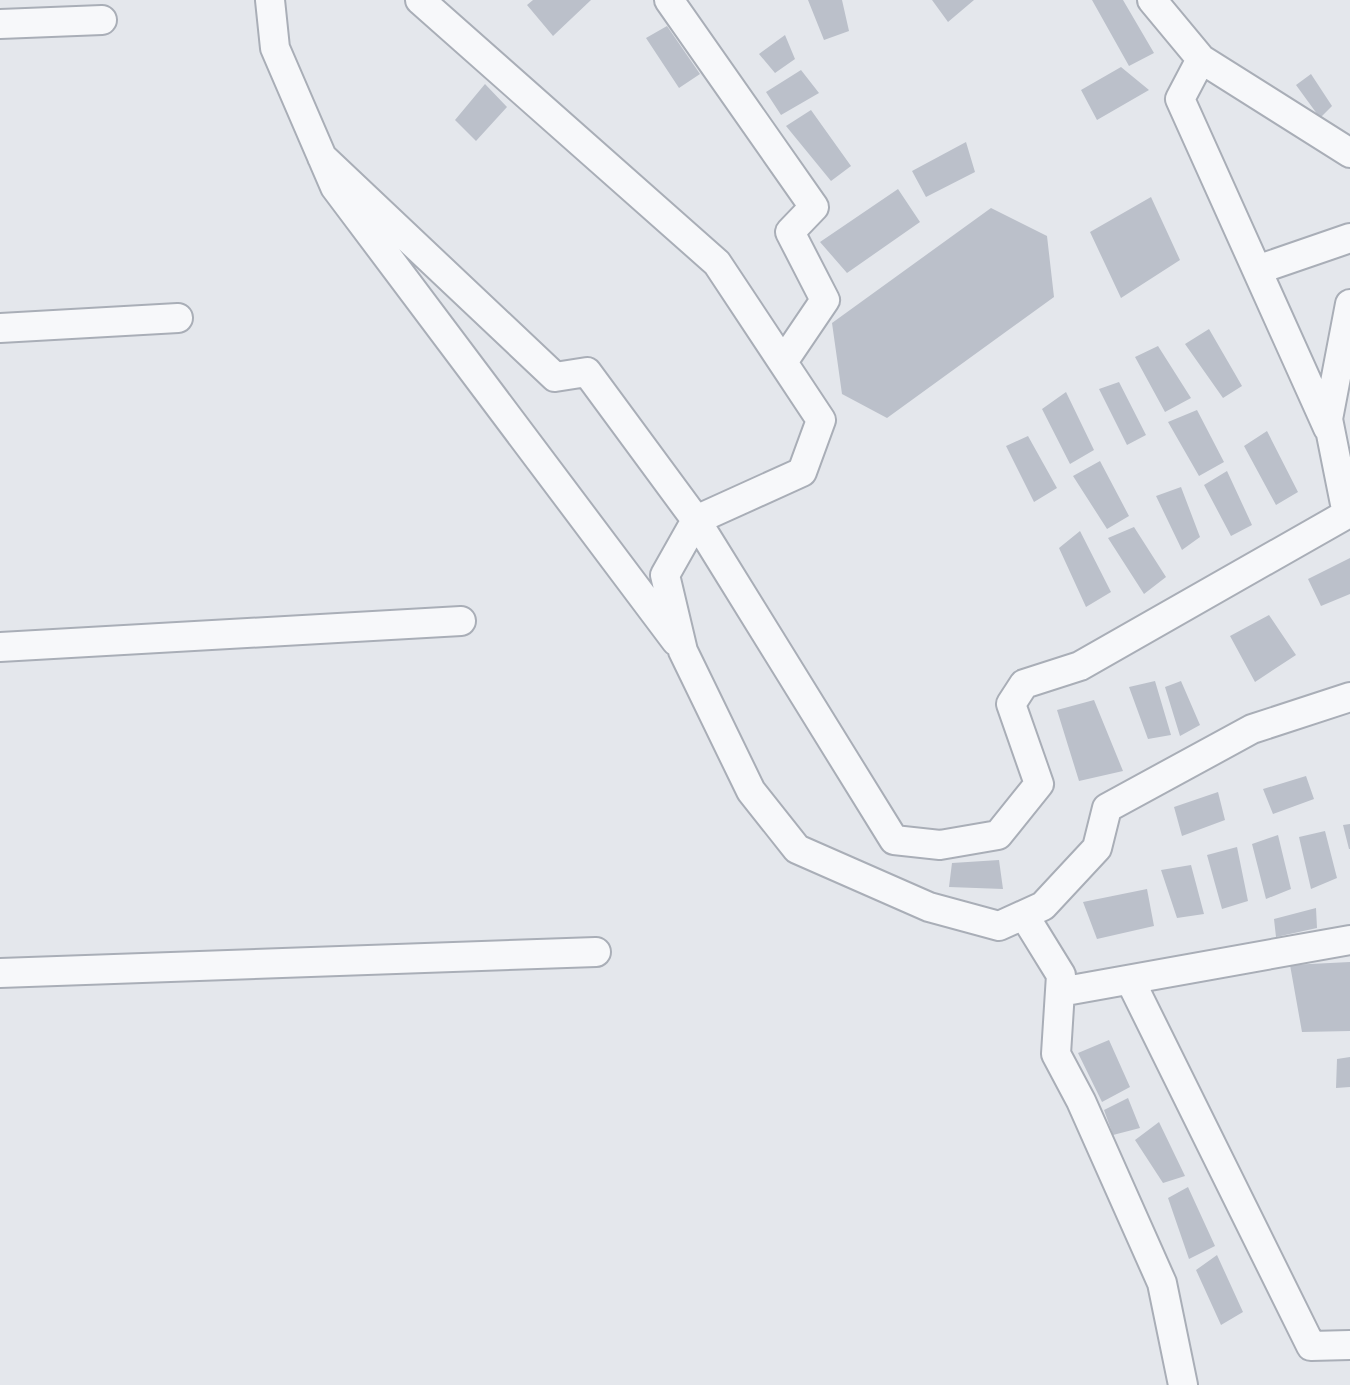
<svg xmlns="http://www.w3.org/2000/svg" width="1350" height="1385" font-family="'Exo 2',sans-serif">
	<rect width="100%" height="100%" fill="#e4e7ec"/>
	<path fill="#bbc0ca" d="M533,0H591L553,36L527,5Z
		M808,0H842L849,31L824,40Z
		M932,0H974L948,22Z
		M1092,0H1123L1154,53L1129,66Z
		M667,26L700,74L679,88L646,38Z
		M785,35L795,59L775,73L759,54Z
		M1121,67L1149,90L1097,120L1081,90Z
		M801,70L819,93L781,115L766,92Z
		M1311,74L1332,106L1320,118L1296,85Z
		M485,84L507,107L476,141L455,120Z
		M811,110L851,166L831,181L786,126Z
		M966,142L975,172L926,197L912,171Z
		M898,189L920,222L847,273L820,242Z
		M1151,197L1180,260L1121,298L1090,232Z
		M991,208L1047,236L1054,297L887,418L842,394L832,323Z
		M1209,329L1242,386L1223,398L1185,344Z
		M1158,346L1191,398L1165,412L1135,357Z
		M1119,382L1146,435L1127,445L1099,389Z
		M1066,392L1094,450L1070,464L1042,409Z
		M1197,410L1224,462L1199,476L1168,422Z
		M1267,431L1298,492L1276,505L1244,446Z
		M1028,436L1057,488L1034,502L1006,446Z
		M1100,461L1129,516L1107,529L1073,476Z
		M1227,471L1252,525L1231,536L1204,485Z
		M1181,487L1200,537L1182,550L1156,496Z
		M1134,527L1166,577L1144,594L1108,538Z
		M1080,531L1111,592L1086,607L1059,548Z
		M1350,558V594L1321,606L1308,579Z
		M1269,615L1296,655L1255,682L1230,636Z
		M1155,681L1171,735L1148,739L1129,687Z
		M1181,681L1200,725L1180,736L1165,687Z
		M1094,700L1123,771L1079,781L1057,710Z
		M1306,776L1314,799L1273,814L1263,789Z
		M1218,792L1225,820L1182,836L1174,807Z
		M1350,824V849H1349L1343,825Z
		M1325,831L1337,878L1311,889L1299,837Z
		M1278,835L1291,889L1266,899L1252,844Z
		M1237,847L1248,901L1222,909L1207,855Z
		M999,860L1003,889L949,887L952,863Z
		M1191,865L1204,914L1177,918L1161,870Z
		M1147,889L1154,926L1097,939L1083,902Z
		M1316,908L1317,928L1276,937L1274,919Z
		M1350,962V1031L1302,1032L1290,965Z
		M1109,1040L1130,1087L1102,1102L1078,1053Z
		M1350,1057V1087L1336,1088L1337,1059Z
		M1128,1098L1140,1128L1113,1135L1104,1110Z
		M1159,1122L1185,1176L1163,1183L1135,1140Z
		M1188,1187L1215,1246L1189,1259L1168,1198Z
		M1217,1255L1243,1312L1221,1325L1196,1270Z"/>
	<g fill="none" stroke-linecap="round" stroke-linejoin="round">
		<g stroke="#a9aeb7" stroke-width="32">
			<path id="minor" d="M270,0L275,48L335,187L676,641
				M669,0L814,207L790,232L825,300L783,362
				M1152,0L1201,59L1350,153
				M0,24L102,20
				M1201,59L1180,99L1328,428
				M322,157L555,377L587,372L696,520L802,472L821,420L717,263L420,0
				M1257,270L1350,238
				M1350,304L1328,419L1347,514L1080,666L1024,684L1011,704L1039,784L998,835L940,845L894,840L696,520L665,575L683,651L751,791L797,849L929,907L999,926L1043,906L1097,848L1107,808L1252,729L1350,697
				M0,328L178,318
				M0,647L461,621
				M1024,915L1061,975L1056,1054L1081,1101L1162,1283L1183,1385
				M0,973L596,952
				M1130,980L1311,1346L1350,1345
				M1060,992L1350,940"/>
		</g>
		<use href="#minor" stroke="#f7f8fa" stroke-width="28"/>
	</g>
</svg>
